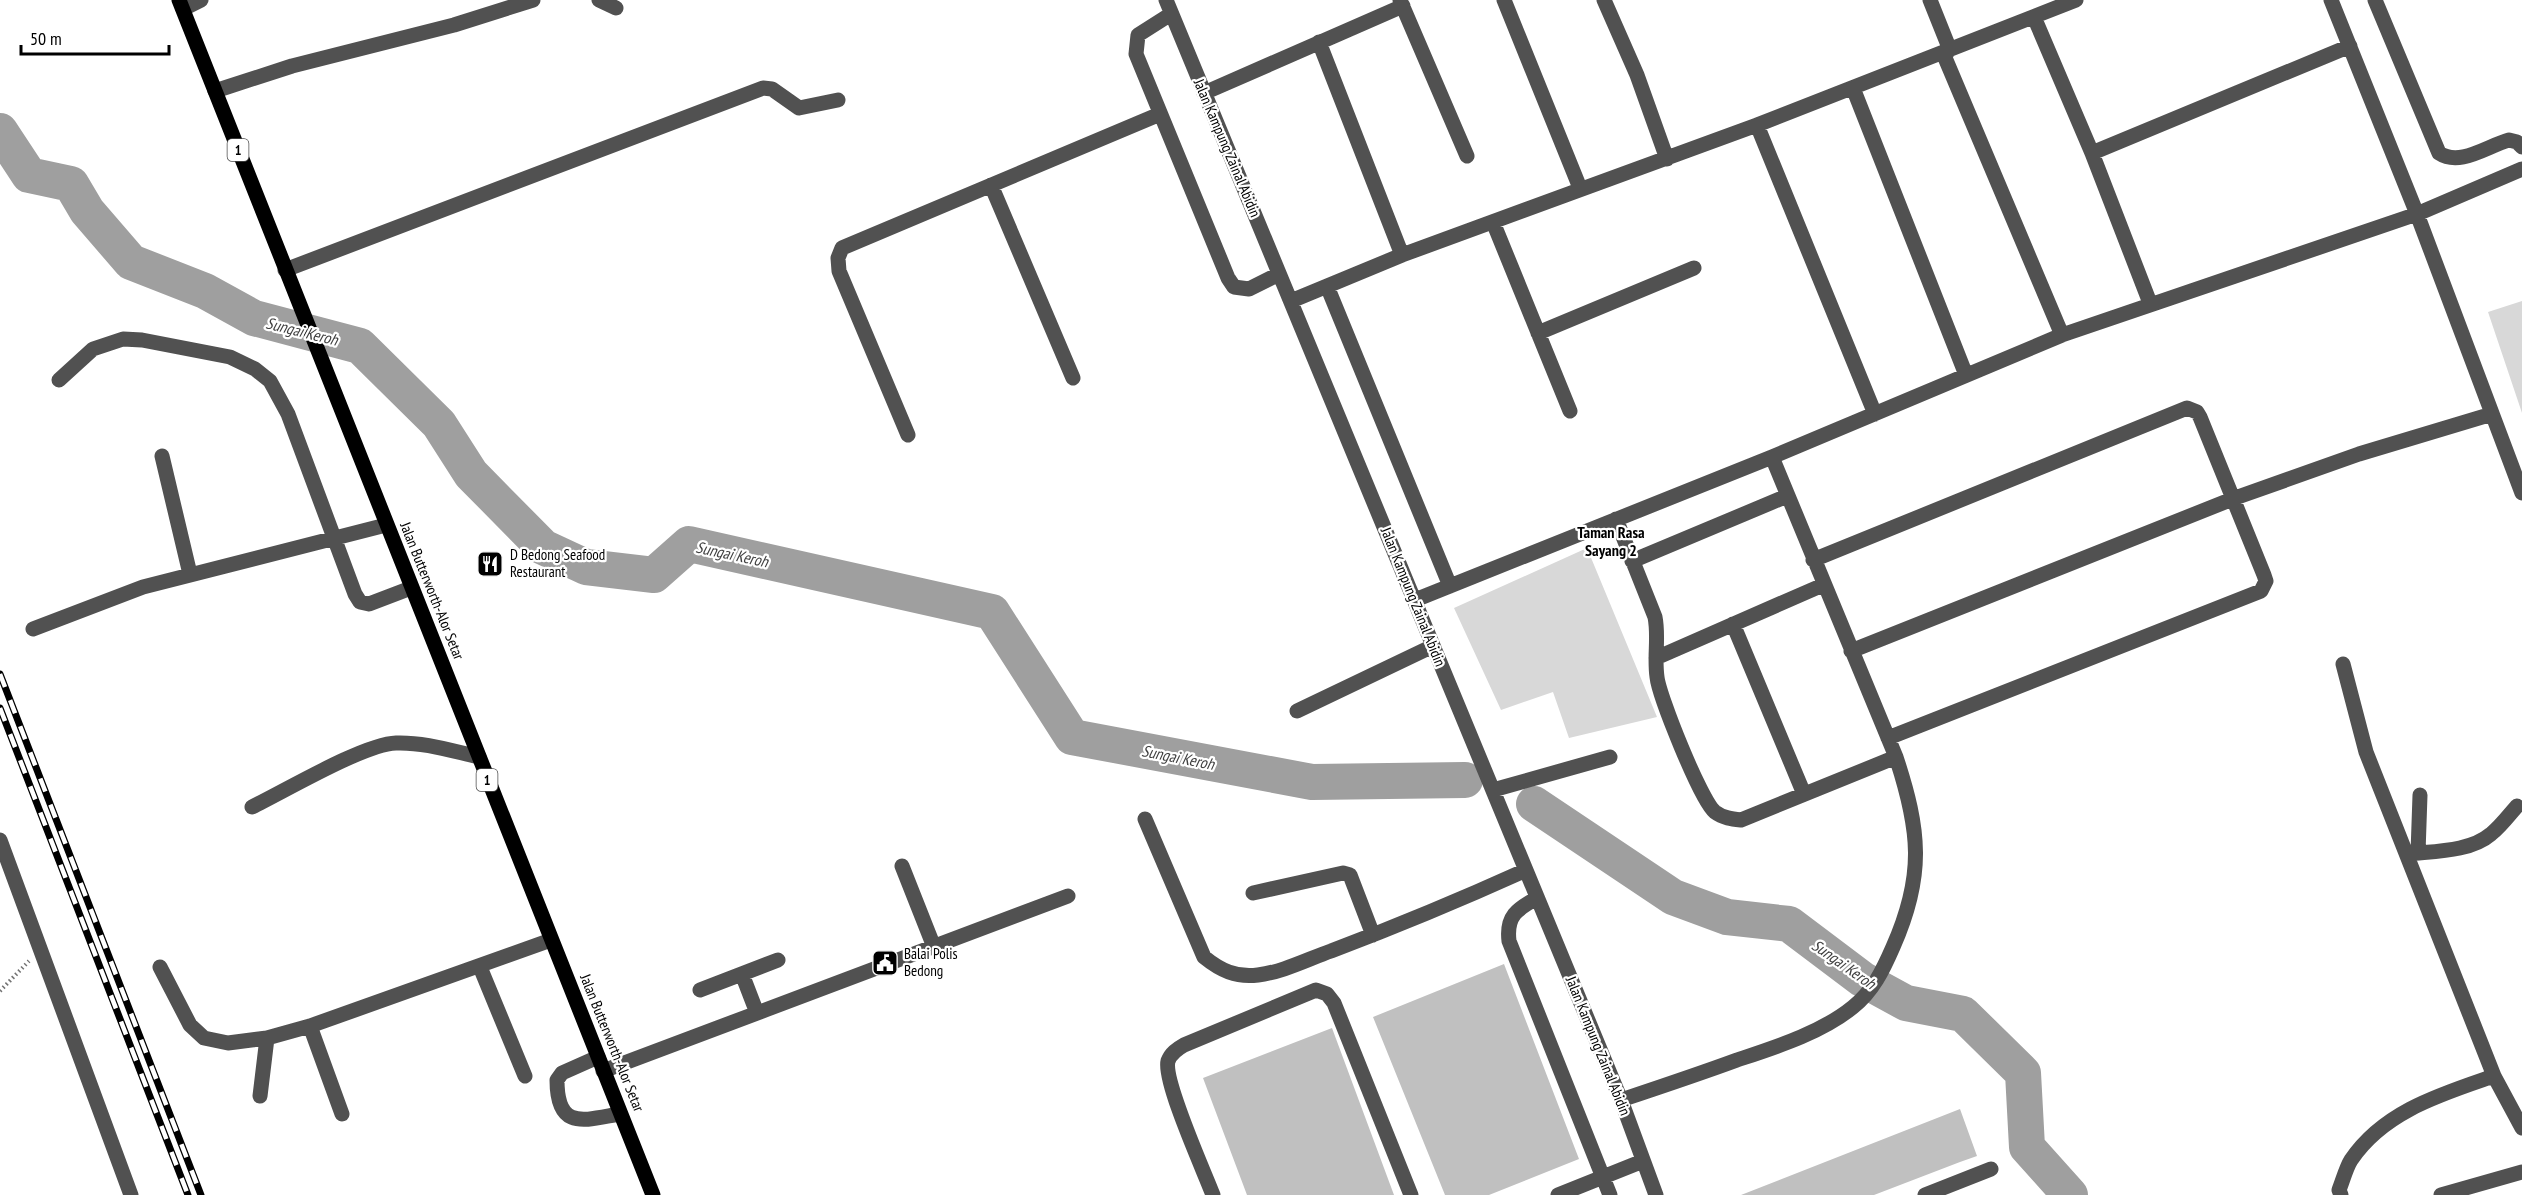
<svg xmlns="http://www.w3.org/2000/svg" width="2522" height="1195" font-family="'PT Sans Narrow',sans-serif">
	<rect width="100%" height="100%" fill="#fff"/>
	<path fill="#d8d8d8" d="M2522,301V413L2488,312Z
		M1587,548L1657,717L1569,738L1553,692L1501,710L1454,608Z"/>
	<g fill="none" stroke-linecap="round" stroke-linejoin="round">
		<path stroke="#9f9f9f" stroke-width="36" d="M0,131L29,175L71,184L87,211L131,262L205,291L254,318L360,346L439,424L471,474L543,547L586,567L654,575L689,544L992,612L1072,737L1312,782L1465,780
			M1534,804L1673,897L1727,917L1789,924L1862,979L1906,1003L1963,1014L2023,1073L2027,1147L2070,1195"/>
	</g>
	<path fill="#c0c0c0" d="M1504,964L1579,1159L1489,1195H1445L1373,1017Z
		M1332,1028L1394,1195H1247L1203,1078Z
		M1960,1109L1977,1156L1960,1162L1874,1195H1741Z"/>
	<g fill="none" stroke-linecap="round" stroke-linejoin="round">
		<path stroke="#737373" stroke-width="4" stroke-dasharray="1.5 3" stroke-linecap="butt" d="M0,991L29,961"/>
		<path stroke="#515151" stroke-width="15" d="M599,0L616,8
			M1166,0L1621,1100L1656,1195
			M1400,0L1467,156
			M1504,0L1580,188
			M1604,0L1637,75L1667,159
			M1930,0L1950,50
			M2331,0L2417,214L2522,493
			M2375,0L2439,153C2460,167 2487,146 2509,140L2517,142L2522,147
			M183,9L201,0
			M1171,14L1138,35L1136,54L1228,278L1234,287L1249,289L1279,274
			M2034,17L2092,153L2150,303
			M1319,42L1402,255
			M1943,53L2062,335
			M1853,88L1966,375
			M215,91L292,66L454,25L533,0
			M1204,93L1403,6
			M1757,125L1875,414
			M2092,153L2350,46
			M991,185L1073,378
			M1493,222L1570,411
			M285,270L763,88L772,89L799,108L838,100
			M1327,286L1450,586
			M1291,301L1402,255L1757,125L2076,0
			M1538,333L1694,268
			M59,380L93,349L123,339L142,340L230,357L255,369L270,381L288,414L355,594L360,602L369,604L411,588
			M908,435L839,271L838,258L842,248L1160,114
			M162,456L190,574
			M1616,519L1655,617C1659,637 1654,656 1657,677C1659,696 1701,801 1715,812C1723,818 1732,819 1741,820L1896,757
			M1813,560L2187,408L2197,412L2200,417L2264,575L2266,581L2261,591L1888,738
			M1632,561L1787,496
			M1415,600L1772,457L2062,335L2417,214L2522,169
			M1733,624L1804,794
			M33,629L143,587L386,525
			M1851,651L2235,498L2359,454L2492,414
			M1656,658L1823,585
			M2343,664L2366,752L2494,1076L2522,1128
			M1297,711L1433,646
			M1493,790L1610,757
			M252,807C285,791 364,744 396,743C424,742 452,751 479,757
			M1145,819L1204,957C1220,970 1236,978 1258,975C1283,972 1308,959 1331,951C1397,926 1462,899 1526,870
			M0,840L131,1195
			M2418,853L2420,795
			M2408,854C2434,851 2470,852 2491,834C2501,826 2509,815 2517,806
			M902,866L934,947
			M1253,893L1343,873L1350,875L1373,935
			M1537,898C1517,909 1506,916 1509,941L1610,1195
			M160,967L190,1025L204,1038L228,1043L267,1038L310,1026L551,940
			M480,967L525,1076
			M742,974L757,1013
			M700,990L778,960
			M310,1026L342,1114
			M598,1057L562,1073L557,1080C557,1131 584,1120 620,1114
			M603,1071L1068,896
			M260,1096L267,1038
			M1621,1100C1660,1087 1699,1074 1737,1060C1776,1047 1821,1033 1853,1007C1873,991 1883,970 1893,947C1925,875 1920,830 1896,757L1772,457
			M1213,1195C1204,1171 1163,1081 1168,1061C1171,1053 1177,1049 1184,1045L1316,990L1327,994L1334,1003L1411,1195
			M1558,1195L1643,1161
			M1925,1195L1991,1169
			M2341,1195L2339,1190C2343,1180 2346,1168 2351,1160C2384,1111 2442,1094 2494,1076
			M2441,1195L2522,1172"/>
		<path stroke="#000" stroke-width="15" d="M179,0L653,1195"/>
		<g stroke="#000" stroke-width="7">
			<path id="rail" d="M0,674L201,1195
				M0,708L188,1195"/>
		</g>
		<use href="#rail" stroke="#fff" stroke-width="4.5" stroke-dasharray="14" stroke-linecap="butt"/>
	</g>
	<defs>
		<g id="restaurant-square" transform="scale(1.35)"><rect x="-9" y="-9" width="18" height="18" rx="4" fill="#000" stroke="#fff"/><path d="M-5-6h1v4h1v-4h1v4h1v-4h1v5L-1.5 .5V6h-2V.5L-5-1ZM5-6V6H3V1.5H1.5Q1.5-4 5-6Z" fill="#fff"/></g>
		<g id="civic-square" transform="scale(1.35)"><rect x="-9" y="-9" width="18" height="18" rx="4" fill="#000" stroke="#fff"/><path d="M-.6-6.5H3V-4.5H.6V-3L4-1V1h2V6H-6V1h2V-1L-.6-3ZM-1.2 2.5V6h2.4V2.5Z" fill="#fff"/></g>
	</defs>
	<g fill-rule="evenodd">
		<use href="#restaurant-square" x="490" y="564"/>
		<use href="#civic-square" x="885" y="963"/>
	</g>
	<g text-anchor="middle" stroke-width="4.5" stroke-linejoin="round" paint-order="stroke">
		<g fill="#fff" stroke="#4c4c4c" stroke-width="1.5">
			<rect x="227.5" y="139" width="21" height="22" rx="4.5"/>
			<rect x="476.5" y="769" width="21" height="22" rx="4.5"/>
		</g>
		<g font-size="14" font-weight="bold" fill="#000">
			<text x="238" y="155">1</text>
			<text x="487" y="785">1</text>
		</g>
		<g font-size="15" fill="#000" stroke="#fff">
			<text transform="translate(1227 148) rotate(67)" y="5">Jalan Kampung Zainal Abidin</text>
			<text transform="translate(432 591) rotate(68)" y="5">Jalan Butterworth-Alor Setar</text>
			<text transform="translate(1413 597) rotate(68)" y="5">Jalan Kampung Zainal Abidin</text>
			<text transform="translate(612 1043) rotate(68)" y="5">Jalan Butterworth-Alor Setar</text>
			<text transform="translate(1598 1046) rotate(68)" y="5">Jalan Kampung Zainal Abidin</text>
		</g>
		<g font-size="15" fill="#000" stroke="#fff" text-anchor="start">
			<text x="510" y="560">D Bedong Seafood<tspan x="510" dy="17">Restaurant</tspan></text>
			<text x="904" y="959">Balai Polis<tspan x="904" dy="17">Bedong</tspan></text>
		</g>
		<g font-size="16" font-style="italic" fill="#404040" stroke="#fff">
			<text transform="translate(302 331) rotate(14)" y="6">Sungai Keroh</text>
			<text transform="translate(732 554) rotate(12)" y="6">Sungai Keroh</text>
			<text transform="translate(1178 757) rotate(11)" y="6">Sungai Keroh</text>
			<text transform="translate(1844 964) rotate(35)" y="6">Sungai Keroh</text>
		</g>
		<g font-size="16" font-weight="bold" fill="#000" stroke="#fff">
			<text x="1611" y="538">Taman Rasa<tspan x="1611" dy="18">Sayang 2</tspan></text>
		</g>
	</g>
	<path d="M21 45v9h148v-9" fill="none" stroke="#000000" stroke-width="3"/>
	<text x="30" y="45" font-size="18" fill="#000000" stroke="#ffffff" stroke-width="4.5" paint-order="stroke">50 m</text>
</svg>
